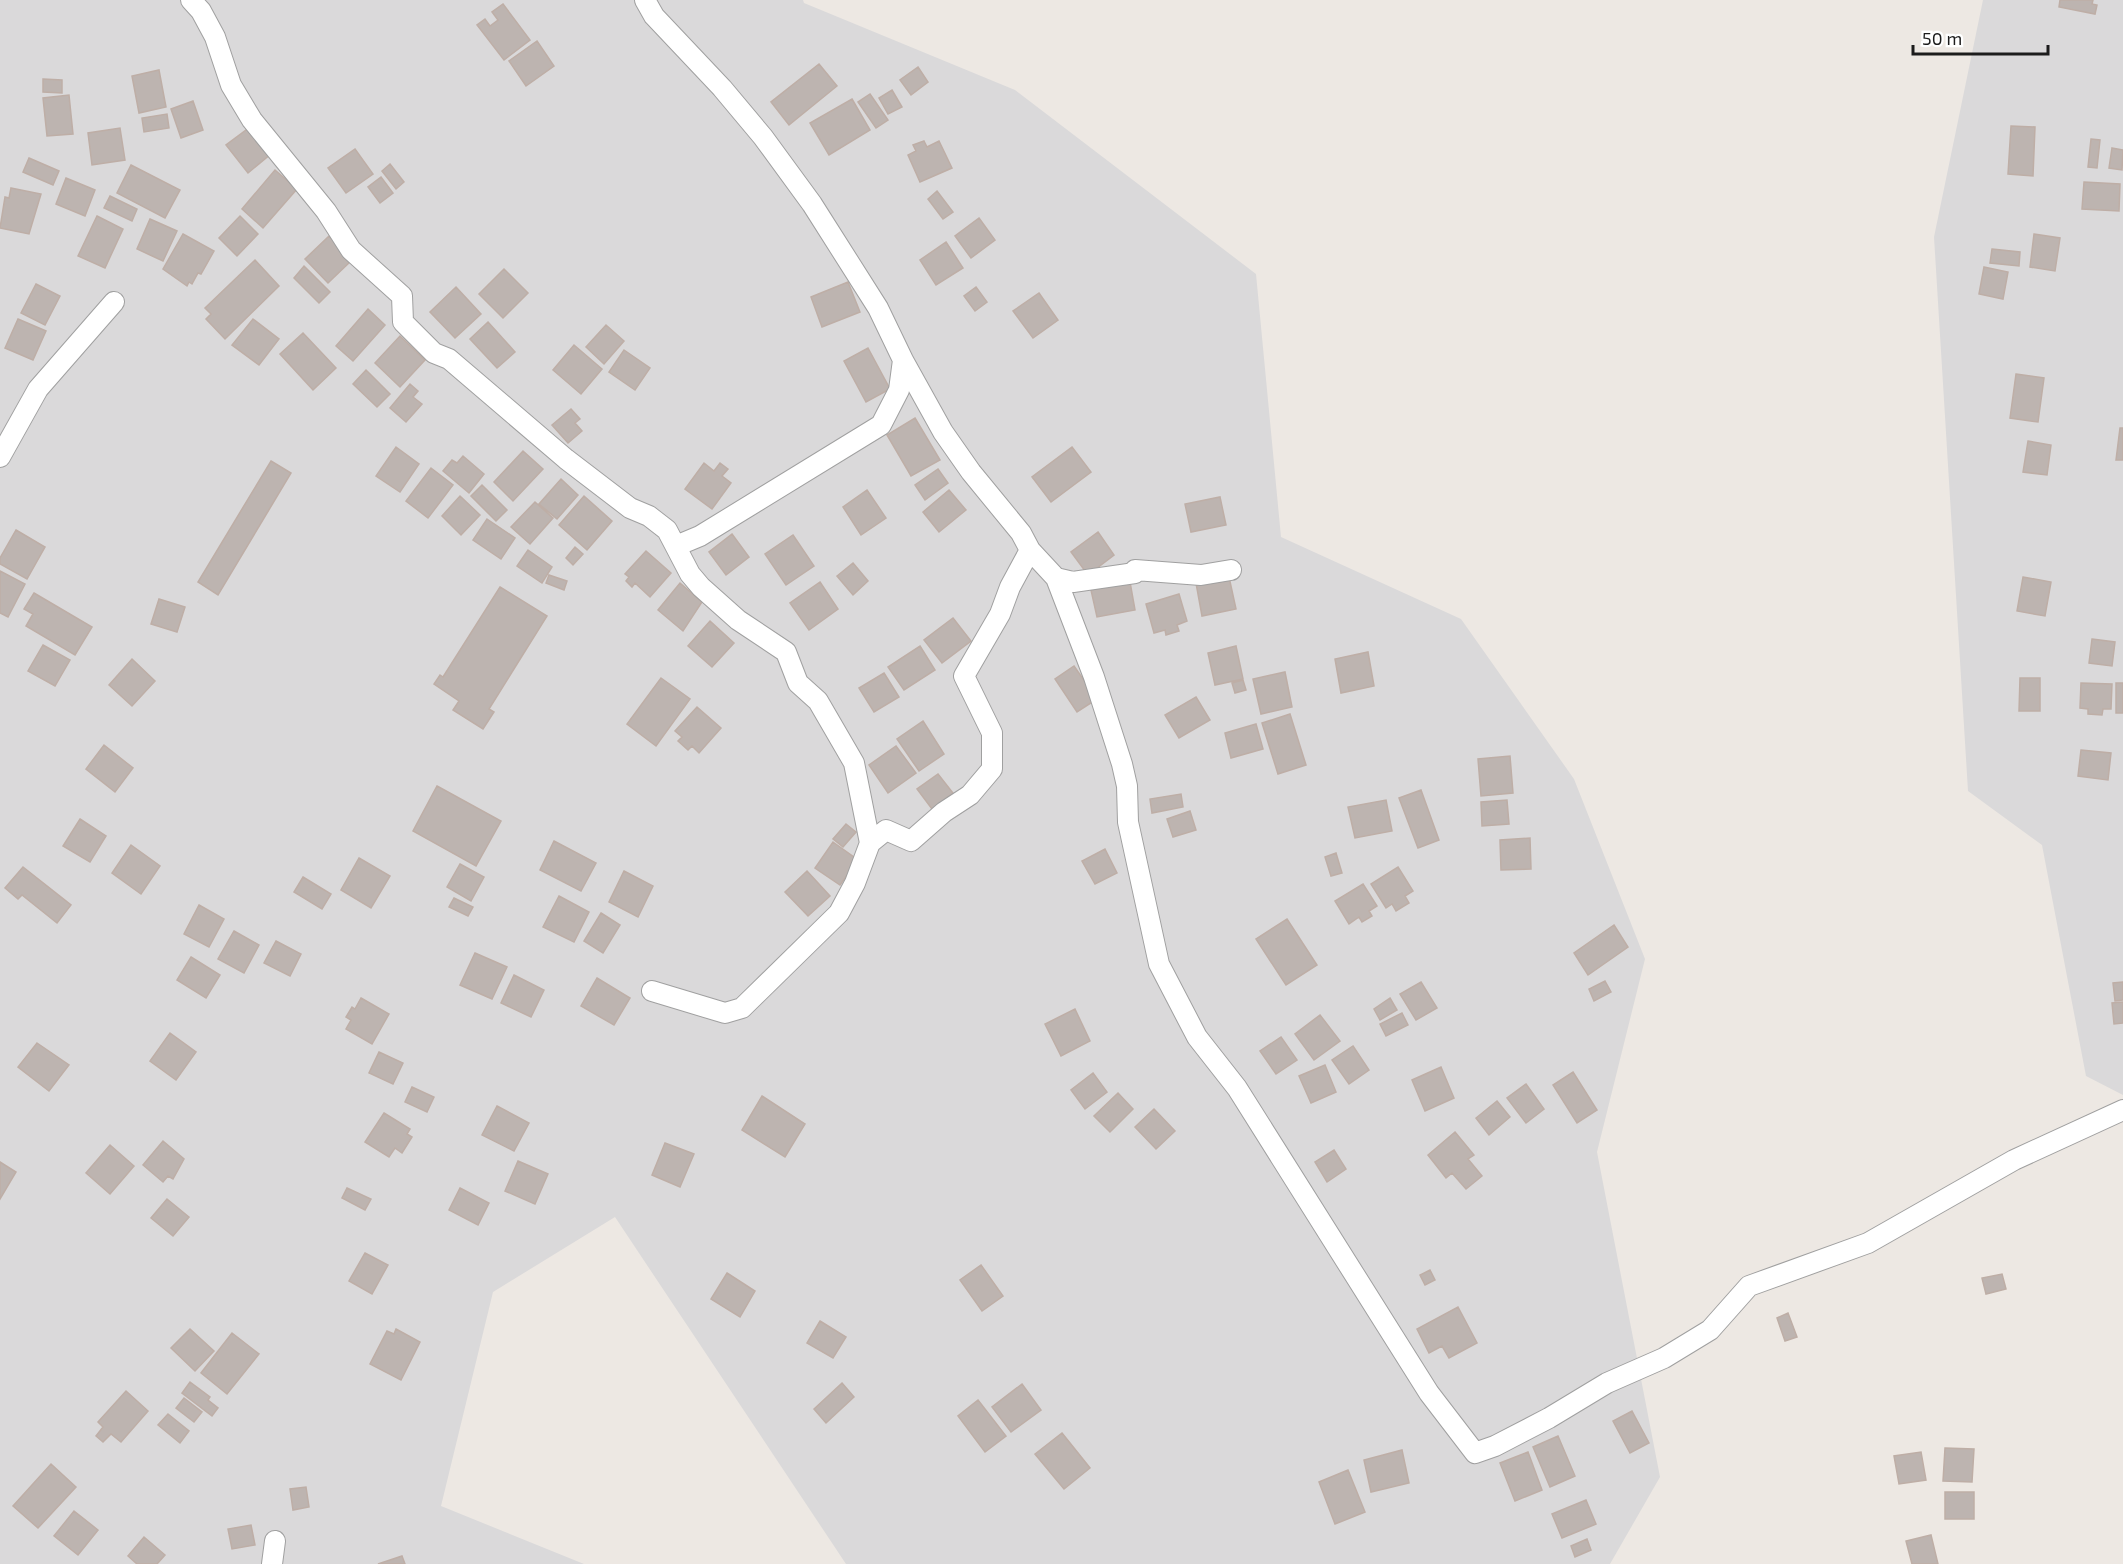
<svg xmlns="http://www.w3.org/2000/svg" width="2123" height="1564" font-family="'Exo 2',sans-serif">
	<rect width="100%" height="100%" fill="#ede8e3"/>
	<path fill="#dad9da" d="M0,0H803L804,3L1015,90L1256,274L1281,537L1461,619L1574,779L1645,959L1597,1152L1660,1477L1610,1564H846L615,1217L493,1292L441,1506L584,1564H0Z
		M1983,0H2123V1095L2086,1076L2042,845L1968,791L1934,237Z"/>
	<path fill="#bdb4b0" stroke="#beaea6" stroke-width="1.5" d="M2060,0H2093L2092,4L2097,5L2095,14L2059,7Z
		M503,4L530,40L504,60L477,25L485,19L490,26L498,20L492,12Z
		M537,41L554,66L526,86L509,61Z
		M819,64L837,86L789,125L771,102Z
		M918,67L928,82L911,95L900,80Z
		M159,70L166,107L139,113L132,76Z
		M43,79L62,80V93L43,92Z
		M892,90L902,107L888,114L879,98Z
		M870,94L888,120L876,128L858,102Z
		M69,95L73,134L47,136L43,98Z
		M852,99L870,130L829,155L810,123Z
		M193,101L203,130L181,138L171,109Z
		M167,114L169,128L144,132L142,118Z
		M2011,126L2035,127L2033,176L2008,174Z
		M250,127L271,154L248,173L226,145Z
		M120,128L125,160L92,165L88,133Z
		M2091,139L2100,140L2097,168L2088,167Z
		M924,141L927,147L939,141L952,168L920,182L908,155L916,151L913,145Z
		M2112,148L2123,150L2122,170L2109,168Z
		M355,149L373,174L346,193L328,168Z
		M29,158L59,171L53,185L23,172Z
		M390,164L404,182L396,189L382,171Z
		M131,165L180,190L165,218L117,193Z
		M275,170L297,189L263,228L242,209Z
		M381,177L393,193L380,203L368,187Z
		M66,178L95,190L85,216L56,204Z
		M2084,182L2120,184L2119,211L2082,209Z
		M11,188L41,194L29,234L0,228L5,197L9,198Z
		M937,191L953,212L943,219L928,199Z
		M110,196L137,209L132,221L104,208Z
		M97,216L123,229L105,268L78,256Z
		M240,216L258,234L237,256L219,238Z
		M979,218L995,240L971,258L955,236Z
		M150,219L177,231L163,261L137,249Z
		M183,234L214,251L201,274L198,273L192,284L189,282L187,286L163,269Z
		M2034,234L2060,238L2055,271L2030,267Z
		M329,236L352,260L328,283L305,259Z
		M946,242L963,268L936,285L920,260Z
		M1992,249L2020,252L2019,266L1990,263Z
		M255,260L279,286L225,339L206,319L211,314L205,308Z
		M304,266L330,292L319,303L294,278Z
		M1984,267L2008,272L2003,299L1979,294Z
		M504,269L528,293L503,318L479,294Z
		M848,282L860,312L822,327L811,297Z
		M36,284L60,296L45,325L21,313Z
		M456,287L481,314L455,338L430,312Z
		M976,287L987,302L975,311L964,296Z
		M1039,293L1058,320L1033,338L1013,311Z
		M368,309L385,325L353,361L336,346Z
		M18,319L46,331L33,360L5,348Z
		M253,319L279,339L259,365L232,345Z
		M488,322L515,352L497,368L470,339Z
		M606,325L624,341L604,364L586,347Z
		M303,333L336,368L313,390L280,354Z
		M400,336L425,360L400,387L375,363Z
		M574,345L602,369L581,394L553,370Z
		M868,348L890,389L866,402L844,361Z
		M624,350L650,368L635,390L609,372Z
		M366,370L390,394L377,407L353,384Z
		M2016,374L2044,378L2038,422L2010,418Z
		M410,384L418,391L413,397L422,404L406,422L390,408Z
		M571,409L580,419L575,423L582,431L568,443L552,425Z
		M915,418L940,460L911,476L887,435Z
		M2120,428H2123V460H2116Z
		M2028,441L2051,445L2047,475L2023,472Z
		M396,447L419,464L400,492L376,476Z
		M1072,447L1091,472L1051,502L1032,477Z
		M523,451L543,469L513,501L494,482Z
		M463,456L484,474L469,493L443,471L452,460L457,463Z
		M271,461L291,473L218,595L198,582Z
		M704,463L714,471L720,463L728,469L722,476L731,483L712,509L685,489Z
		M431,468L453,485L428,518L406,501Z
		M938,469L948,483L925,500L915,485Z
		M561,479L578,495L557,519L539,504Z
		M482,485L507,510L496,521L471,496Z
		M867,490L886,518L861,535L843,507Z
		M949,490L966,510L939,532L923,512Z
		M460,496L480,515L461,535L442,516Z
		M584,496L612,521L587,550L559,525Z
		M1220,497L1226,525L1191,532L1185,504Z
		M535,502L553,518L530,544L511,527Z
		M487,519L515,538L501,559L473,540Z
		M16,530L45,547L27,579L0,564V558Z
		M1098,532L1114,555L1088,575L1071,552Z
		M732,534L749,557L726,575L709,552Z
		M793,535L814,566L786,585L765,554Z
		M575,547L583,554L573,565L566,558Z
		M528,550L552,567L542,583L517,566Z
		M646,551L671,573L650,597L635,583L632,587L626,581L629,577L625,574Z
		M853,563L868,581L853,595L837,576Z
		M0,571L25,584L8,617L0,613Z
		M549,575L567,581L564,590L546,583Z
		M1229,577L1236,609L1202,616L1196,583Z
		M2023,577L2051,582L2045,616L2017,611Z
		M820,582L838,609L809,630L790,603Z
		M1130,582L1135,610L1097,617L1091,590Z
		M680,583L702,602L683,631L658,610Z
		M500,587L547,616L489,709L494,712L483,729L453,710L459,701L434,684L440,675L443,677Z
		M34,593L92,627L75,655L26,626L33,614L24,609Z
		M1179,594L1187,621L1177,625L1179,631L1166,635L1165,630L1154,633L1146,604Z
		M159,599L185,607L177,632L151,624Z
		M953,618L971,641L942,663L924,640Z
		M710,621L734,643L712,667L688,646Z
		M2092,639L2115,642L2112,666L2089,663Z
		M43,645L70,660L55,686L28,671Z
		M920,646L935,670L904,690L888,667Z
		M1236,646L1243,679L1215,685L1208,653Z
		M1368,652L1374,686L1341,693L1335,659Z
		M132,659L155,681L132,706L109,685Z
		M1074,666L1097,699L1077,712L1055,679Z
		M1285,672L1292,707L1261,714L1253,679Z
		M884,673L899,697L874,712L859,688Z
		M661,678L690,699L656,746L627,724Z
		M2020,678H2040V711H2019Z
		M1243,680L1246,690L1235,693L1232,683Z
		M2081,683L2112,684L2111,709H2103L2102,715L2088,714V709L2080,708Z
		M2116,683H2123V713H2116Z
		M1196,697L1210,720L1179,738L1165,715Z
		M697,707L721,728L699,753L692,746L688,750L678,741L682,737L675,731Z
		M1290,714L1306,765L1278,774L1262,723Z
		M923,721L944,754L919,771L897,739Z
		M1256,724L1263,749L1231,758L1225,733Z
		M104,745L133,768L115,792L86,769Z
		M896,746L916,773L888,793L869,765Z
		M2081,750L2111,753L2108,780L2078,776Z
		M1510,756L1513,793L1481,796L1478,759Z
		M938,774L953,793L932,809L917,789Z
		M437,786L501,821L476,866L413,831Z
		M1421,790L1439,840L1418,848L1399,798Z
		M1181,794L1183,807L1152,813L1150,799Z
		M1386,800L1392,831L1355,838L1348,807Z
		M1507,800L1509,824L1482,826L1481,802Z
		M1190,811L1196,830L1173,837L1167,819Z
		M80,819L106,836L90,862L63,846Z
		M846,824L856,832L843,847L833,839Z
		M1530,838L1531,869L1501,870L1500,840Z
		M554,841L596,863L581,891L540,870Z
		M833,842L858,860L840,885L815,868Z
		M131,845L160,866L141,894L112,873Z
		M1105,849L1117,873L1095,884L1082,861Z
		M1336,853L1342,873L1331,876L1325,857Z
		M359,858L390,876L371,908L341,890Z
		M460,864L484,877L471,901L447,887Z
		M23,867L71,905L57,923L22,895L18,899L5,888Z
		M1398,867L1413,891L1405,896L1409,903L1396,911L1392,904L1386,908L1371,884Z
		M624,871L653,886L638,917L609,902Z
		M807,871L830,896L808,916L785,892Z
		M303,877L331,894L322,909L294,892Z
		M1363,884L1377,906L1369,911L1372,916L1362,922L1359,917L1349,924L1335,901Z
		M559,896L589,912L574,942L543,927Z
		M454,898L473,907L468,916L449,907Z
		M199,905L224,919L209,947L184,934Z
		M601,913L620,925L603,953L584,941Z
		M1287,919L1317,965L1286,985L1256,939Z
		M1614,925L1628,947L1588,975L1574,953Z
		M234,931L259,945L244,973L218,959Z
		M276,941L301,954L290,976L264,963Z
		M475,953L507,967L492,999L460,985Z
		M191,957L220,975L206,998L177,980Z
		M514,975L544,990L531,1017L501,1003Z
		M597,978L630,998L614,1025L581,1006Z
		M1605,981L1611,992L1594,1001L1589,989Z
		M1421,982L1437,1008L1416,1020L1400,994Z
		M2123,982V1000L2115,1001L2113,983Z
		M361,998L389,1014L372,1044L346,1029L351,1020L346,1017L352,1007L355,1009Z
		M1390,998L1397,1010L1380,1020L1374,1009Z
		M2123,1002V1023L2114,1024L2112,1003Z
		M1075,1009L1090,1041L1061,1056L1045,1024Z
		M1402,1013L1408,1025L1386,1036L1380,1024Z
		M1320,1015L1340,1041L1314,1060L1295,1034Z
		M170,1033L196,1052L176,1080L150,1061Z
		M1281,1037L1297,1060L1276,1074L1260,1051Z
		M37,1043L69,1065L49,1091L18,1067Z
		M1353,1046L1369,1070L1349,1084L1332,1060Z
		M379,1052L403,1063L393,1084L369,1073Z
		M1325,1065L1336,1092L1311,1103L1299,1076Z
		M1441,1067L1454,1098L1425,1111L1412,1080Z
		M1573,1072L1597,1110L1577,1123L1553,1085Z
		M1093,1073L1107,1092L1085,1109L1071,1090Z
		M1526,1084L1544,1109L1526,1123L1507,1098Z
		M412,1087L434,1097L427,1112L405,1102Z
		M1118,1093L1133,1109L1110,1132L1094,1116Z
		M762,1096L805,1124L785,1157L742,1130Z
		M1497,1101L1510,1117L1489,1135L1476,1118Z
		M497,1106L529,1123L514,1151L482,1135Z
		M1154,1109L1175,1131L1156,1149L1135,1127Z
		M384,1113L410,1129L407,1134L412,1137L402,1153L395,1148L389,1157L365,1142Z
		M1455,1132L1474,1155L1468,1159L1482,1176L1466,1189L1452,1173L1446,1178L1428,1155Z
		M163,1141L184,1159L173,1179L168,1176L163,1182L143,1165Z
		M665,1143L694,1154L680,1187L652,1175Z
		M110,1145L134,1166L110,1194L86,1173Z
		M1334,1150L1346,1169L1327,1182L1315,1162Z
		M518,1161L548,1174L535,1204L505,1191Z
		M0,1162L16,1172L0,1199Z
		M347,1188L371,1199L365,1210L342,1198Z
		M460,1188L489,1203L478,1225L449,1210Z
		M167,1199L189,1217L173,1236L151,1218Z
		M365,1253L388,1265L372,1294L349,1281Z
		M981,1265L1003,1296L982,1311L960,1280Z
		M1430,1270L1435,1280L1425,1285L1420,1275Z
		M727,1273L755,1291L740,1317L711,1299Z
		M2002,1274L2006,1289L1986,1294L1982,1278Z
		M1458,1307L1477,1343L1449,1358L1442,1346L1429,1353L1417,1329Z
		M1788,1313L1797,1337L1785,1341L1777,1318Z
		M820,1321L846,1337L833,1358L807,1343Z
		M190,1329L214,1351L195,1371L171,1348Z
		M396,1329L420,1342L401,1380L370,1364L387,1331L394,1334Z
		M232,1333L259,1354L227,1394L201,1373Z
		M190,1382L210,1397L208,1400L218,1408L212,1416L182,1393Z
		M842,1383L854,1397L826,1423L814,1409Z
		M1022,1384L1041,1410L1011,1432L992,1407Z
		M126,1391L148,1411L121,1442L111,1434L103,1442L96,1436L103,1427L98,1422Z
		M184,1398L202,1412L194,1422L176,1408Z
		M978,1400L1006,1436L985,1452L958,1416Z
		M1632,1411L1649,1443L1630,1453L1613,1421Z
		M168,1414L189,1431L180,1443L158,1425Z
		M1062,1433L1090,1468L1064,1489L1035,1454Z
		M1558,1436L1575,1476L1550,1487L1533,1447Z
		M1945,1448L1974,1449L1972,1482L1943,1481Z
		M1402,1450L1409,1483L1371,1492L1364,1460Z
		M1528,1452L1542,1490L1515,1501L1500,1463Z
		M1921,1452L1926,1480L1899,1484L1894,1456Z
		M51,1464L76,1487L38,1528L13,1506Z
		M1348,1470L1365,1512L1335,1524L1319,1482Z
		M306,1487L309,1507L293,1510L290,1489Z
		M1945,1492H1974V1519H1945Z
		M1586,1500L1596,1524L1562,1538L1552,1514Z
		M74,1511L98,1530L78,1555L54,1536Z
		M251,1525L255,1545L232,1549L228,1529Z
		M1931,1535L1938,1564H1912L1906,1541Z
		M144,1537L165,1555L157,1564H137L128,1556Z
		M1587,1539L1591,1550L1575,1557L1571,1546Z
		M402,1556L405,1564H378Z"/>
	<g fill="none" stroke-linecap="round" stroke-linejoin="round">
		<g stroke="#a0a0a0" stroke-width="22">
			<path id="minor" d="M191,0L201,11L215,37L231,85L252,120L326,211L351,250L402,296L403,322L434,353L449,359L566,459L630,508L649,516L667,530L690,574L701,587L738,620L786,652L798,683L818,701L854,763L870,843
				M645,0L654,16L722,88L763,137L812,204L878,308L903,360L943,432L971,472L1021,533L1030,550L1056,578L1094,677L1122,764L1127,786L1128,822L1159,964L1197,1037L1237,1088L1429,1393L1475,1453L1495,1446L1549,1418L1607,1383L1664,1358L1710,1330L1749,1286L1868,1243L2014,1160L2123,1110
				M0,457L38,389L114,302
				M676,546L700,536L881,425L899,390L903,360
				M1056,578L1073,582L1135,573V570L1201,575L1231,570
				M652,991L725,1013L742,1008L839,913L855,883L870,843L886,830L911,841L944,812L970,795L992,769V733L964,676L1000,614L1010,587L1030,550
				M272,1564L275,1541"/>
		</g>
		<use href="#minor" stroke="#fff" stroke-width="20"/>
	</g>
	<path d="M1913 45v9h135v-9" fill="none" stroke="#1c1c1c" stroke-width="3"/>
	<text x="1922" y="45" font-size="18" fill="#1c1c1c" stroke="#ffffff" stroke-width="4.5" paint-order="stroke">50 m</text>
</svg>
